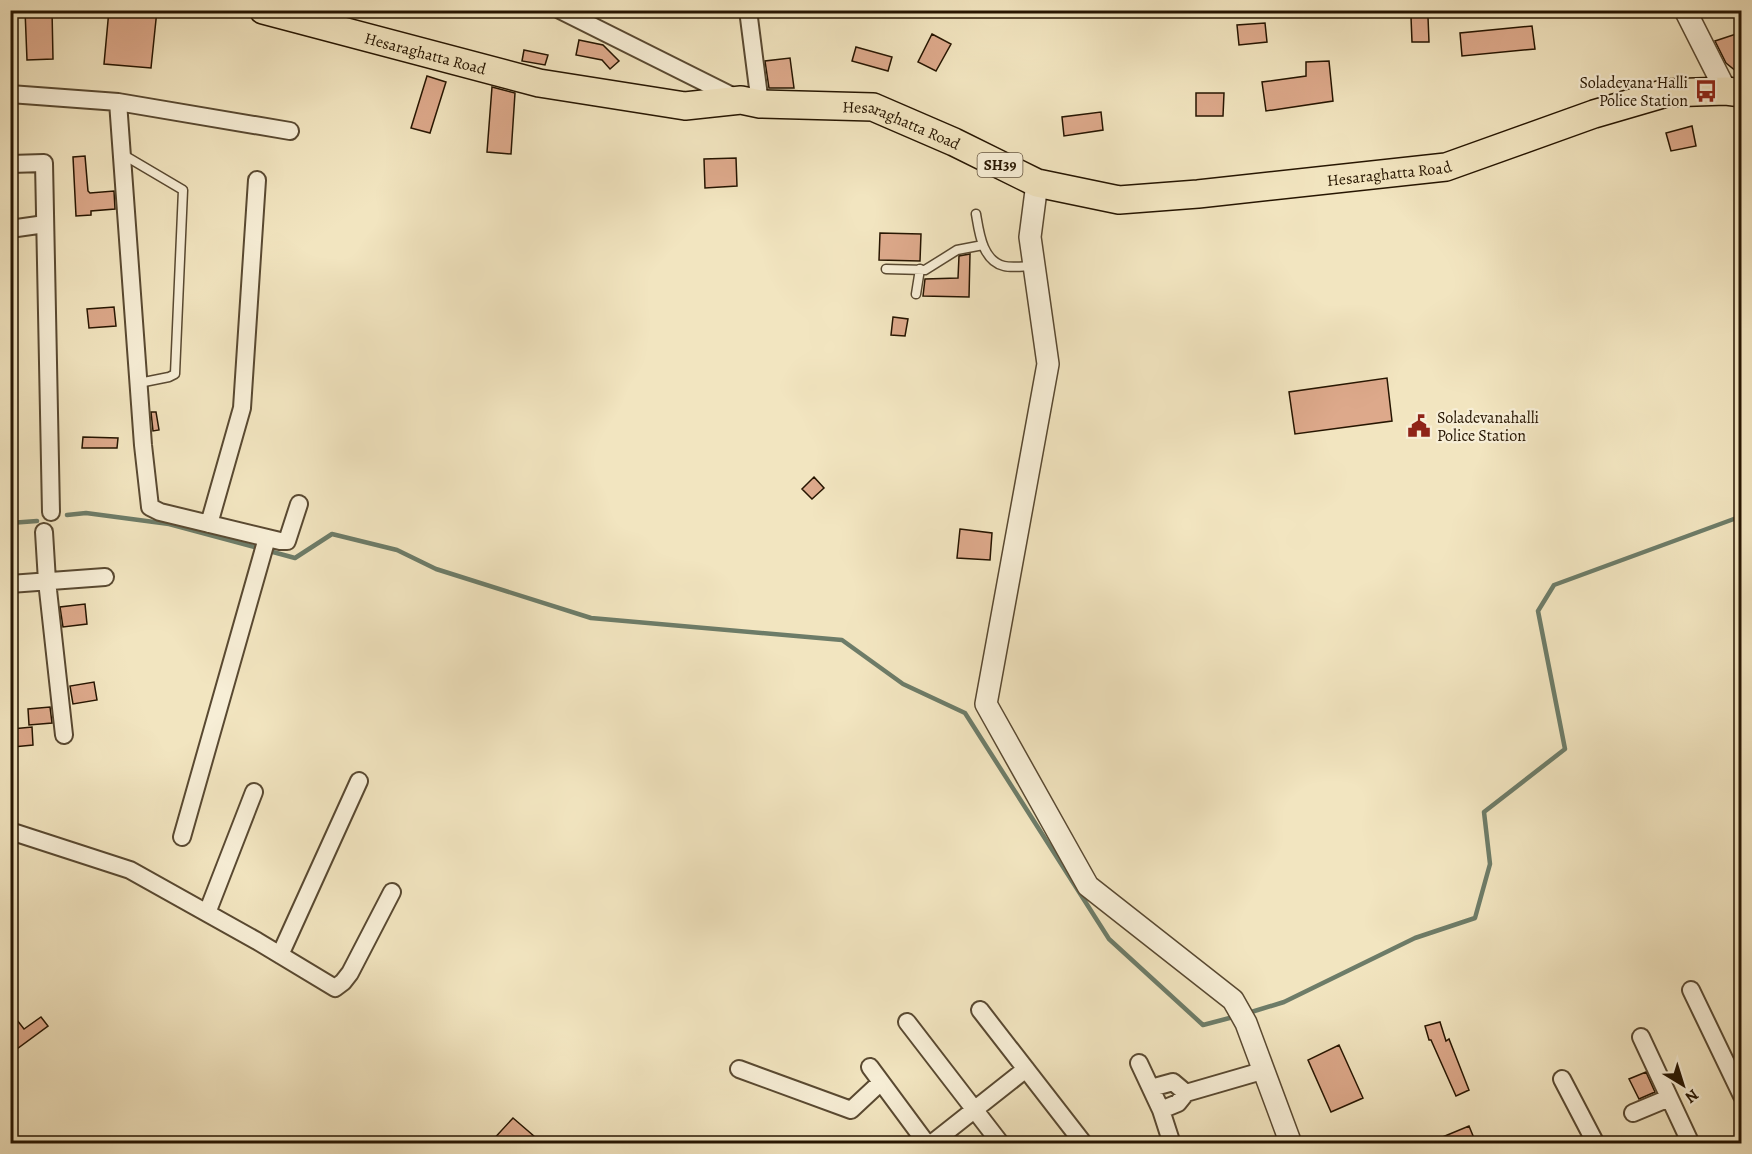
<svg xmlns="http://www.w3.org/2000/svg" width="1752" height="1154" font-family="Alegreya,serif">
	<rect width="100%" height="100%" fill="#f2e5c0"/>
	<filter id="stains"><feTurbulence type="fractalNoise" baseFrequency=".00333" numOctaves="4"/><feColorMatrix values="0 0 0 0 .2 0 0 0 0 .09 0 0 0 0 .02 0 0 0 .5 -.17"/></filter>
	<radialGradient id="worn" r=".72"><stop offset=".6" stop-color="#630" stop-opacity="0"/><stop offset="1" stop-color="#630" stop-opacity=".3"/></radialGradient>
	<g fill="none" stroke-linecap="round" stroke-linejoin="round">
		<path stroke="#6d7c68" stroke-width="4.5" d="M67,515L86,513L169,524L295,558L332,534L397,550L436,569L591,618L842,640L903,684L965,713L1109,939L1203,1025L1237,1016
			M10,523L37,521
			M1248,1013L1284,1002L1415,938L1475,918L1490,864L1484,812L1565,749L1538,611L1554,585L1742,516"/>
	</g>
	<path fill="#dda98b" stroke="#261501" stroke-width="1.5" d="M25,10H52L53,59L27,60Z
		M109,10H157L151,68L104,64Z
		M1411,17H1428L1429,42H1412Z
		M1265,23L1267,42L1239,45L1237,25Z
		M1532,26L1535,49L1462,56L1460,33Z
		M1742,32V76L1726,63L1715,41Z
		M932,34L951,44L936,71L918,62Z
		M579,40L603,45L619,61L610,69L602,60L576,55Z
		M856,47L892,57L888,71L852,61Z
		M524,50L548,55L545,65L522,61Z
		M790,58L794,88H769L765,61Z
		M1329,61L1333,101L1266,111L1262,82L1306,76V62Z
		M427,76L446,82L430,133L411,128Z
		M492,87L515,93L511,154L487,152Z
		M1196,93H1224L1223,116H1196Z
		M1101,112L1103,130L1064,136L1062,117Z
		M1692,126L1696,146L1671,151L1666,133Z
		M85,156L88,191L90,193L114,191L115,209L91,211V215L76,216L73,157Z
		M736,158L737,186L705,188L704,159Z
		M880,233L921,234L920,261L879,260Z
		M970,254L969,297L923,296L925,279L958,278L959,256Z
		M114,307L116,326L89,328L87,309Z
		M893,317L908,319L905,336L891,335Z
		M1387,378L1392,421L1295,434L1289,392Z
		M151,412H156L159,430L153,431Z
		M83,437L118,438L117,448H82Z
		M814,477L824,488L812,499L802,489Z
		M960,529L992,533L990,560L957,558Z
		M85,604L87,624L63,627L60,607Z
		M94,682L97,700L73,704L70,686Z
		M50,707L52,723L29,725L28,709Z
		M32,727L33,745L13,747L12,729Z
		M10,1011L24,1029L41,1017L48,1026L10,1054Z
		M1440,1022L1446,1041L1449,1039L1469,1090L1456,1096L1431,1040H1429L1425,1026Z
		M1339,1045L1363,1098L1331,1112L1308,1060Z
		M1646,1072L1655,1092L1639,1099L1629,1079Z
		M513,1118L542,1143H490Z
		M1469,1126L1476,1143H1428Z"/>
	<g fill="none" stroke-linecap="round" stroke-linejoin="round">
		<g stroke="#594931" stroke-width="11">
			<path id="service" d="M122,154L183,190L175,374L169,377L139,383
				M976,214C979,231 982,261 1004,266C1012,268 1024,266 1033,266
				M886,269L925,270L957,250L983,245
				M916,294L920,269"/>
		</g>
		<g stroke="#594931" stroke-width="20">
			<path id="minor" d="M560,10L736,98
				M748,10L760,104
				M10,94L118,102L290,131
				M118,102L143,445L150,507L160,512L280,541H287L299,504
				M10,164L44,163L51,512
				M10,229L45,224
				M209,524L242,408L257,180
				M44,532L47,581L64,735
				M10,584L105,577
				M10,831L130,870L257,941L335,988L343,982L350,973L392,892
				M182,837L267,538
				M207,913L254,792
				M280,955L359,781
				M1691,990L1742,1096
				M980,1010L1084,1144
				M907,1022L1001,1144
				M1641,1037L1691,1144
				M1139,1063L1161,1110L1178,1103L1186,1093
				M870,1067L927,1144
				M739,1069L851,1110L881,1082
				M1562,1079L1596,1144
				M1151,1088L1173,1082L1186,1093L1255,1073H1266
				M1161,1110L1172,1144
				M1633,1113L1669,1098
				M931,1144L1026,1069"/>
		</g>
		<g stroke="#594931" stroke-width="24">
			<path id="tertiary" d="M1685,10L1726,91
				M1037,183L1030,237L1048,364L986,704L1088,886L1233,1000L1246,1023L1291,1144"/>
		</g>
		<g stroke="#261501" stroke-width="30">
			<g id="primary">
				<path id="s1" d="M263,10L539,83L685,106L741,100L760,104L873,107L954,142L1037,183L1119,200L1198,194L1446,167L1594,114L1666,93L1726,91L1742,93"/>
			</g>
		</g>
		<use href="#service" stroke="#f7eed6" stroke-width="8"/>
		<use href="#minor" stroke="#f7eed6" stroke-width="16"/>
		<use href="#tertiary" stroke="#f7eed6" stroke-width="21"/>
		<use href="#primary" stroke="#f2e5c0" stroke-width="27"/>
	</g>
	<defs>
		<g id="bus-bare" transform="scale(1.8)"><path d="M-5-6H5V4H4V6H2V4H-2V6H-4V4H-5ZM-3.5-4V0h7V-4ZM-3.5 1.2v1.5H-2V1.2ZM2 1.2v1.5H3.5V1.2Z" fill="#8f2418" stroke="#f7eed6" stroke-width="2.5" paint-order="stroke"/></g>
		<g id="civic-bare" transform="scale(1.8)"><path d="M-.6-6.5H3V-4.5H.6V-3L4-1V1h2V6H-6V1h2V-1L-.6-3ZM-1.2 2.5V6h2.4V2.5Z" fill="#8f2418" stroke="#f7eed6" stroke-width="2.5" paint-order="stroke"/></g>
	</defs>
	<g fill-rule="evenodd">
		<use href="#bus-bare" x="1706" y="91"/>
		<use href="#civic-bare" x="1419" y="426"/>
	</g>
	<g text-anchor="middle" stroke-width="4.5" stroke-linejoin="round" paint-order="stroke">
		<rect fill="#f7eed6" stroke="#655641" stroke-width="1.5" x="977.5" y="153" width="45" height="24" rx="4.5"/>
		<g font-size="15" font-weight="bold" fill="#261501">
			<text x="1000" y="170">SH39</text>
		</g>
		<g font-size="16" fill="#261501" stroke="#f7eed6">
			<text dy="6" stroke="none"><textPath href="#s1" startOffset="168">Hesaraghatta Road</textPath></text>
			<text dy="6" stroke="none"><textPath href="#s1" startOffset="654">Hesaraghatta Road</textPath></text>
			<text dy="6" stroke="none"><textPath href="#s1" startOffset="1158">Hesaraghatta Road</textPath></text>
		</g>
		<g font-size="16" fill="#261501" stroke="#f7eed6" text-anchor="end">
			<text x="1688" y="88">Soladevana Halli<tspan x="1688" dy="18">Police Station</tspan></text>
			<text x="1437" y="423" text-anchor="start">Soladevanahalli<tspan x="1437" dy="18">Police Station</tspan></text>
		</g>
	</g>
	<rect width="1752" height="1154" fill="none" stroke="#f2e5c0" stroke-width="36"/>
	<rect x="12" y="12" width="1728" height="1130" fill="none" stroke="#261501" stroke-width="3"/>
	<rect x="18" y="18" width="1716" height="1118" fill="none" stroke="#261501" stroke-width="1.5"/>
	<g transform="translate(1683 1085) rotate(142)" stroke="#f7eed6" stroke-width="4.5" paint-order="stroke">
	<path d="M0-4.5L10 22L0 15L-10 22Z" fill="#261501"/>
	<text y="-9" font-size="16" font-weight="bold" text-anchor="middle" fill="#261501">N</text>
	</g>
	<rect width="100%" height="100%" filter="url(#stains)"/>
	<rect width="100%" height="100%" fill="url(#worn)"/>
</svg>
